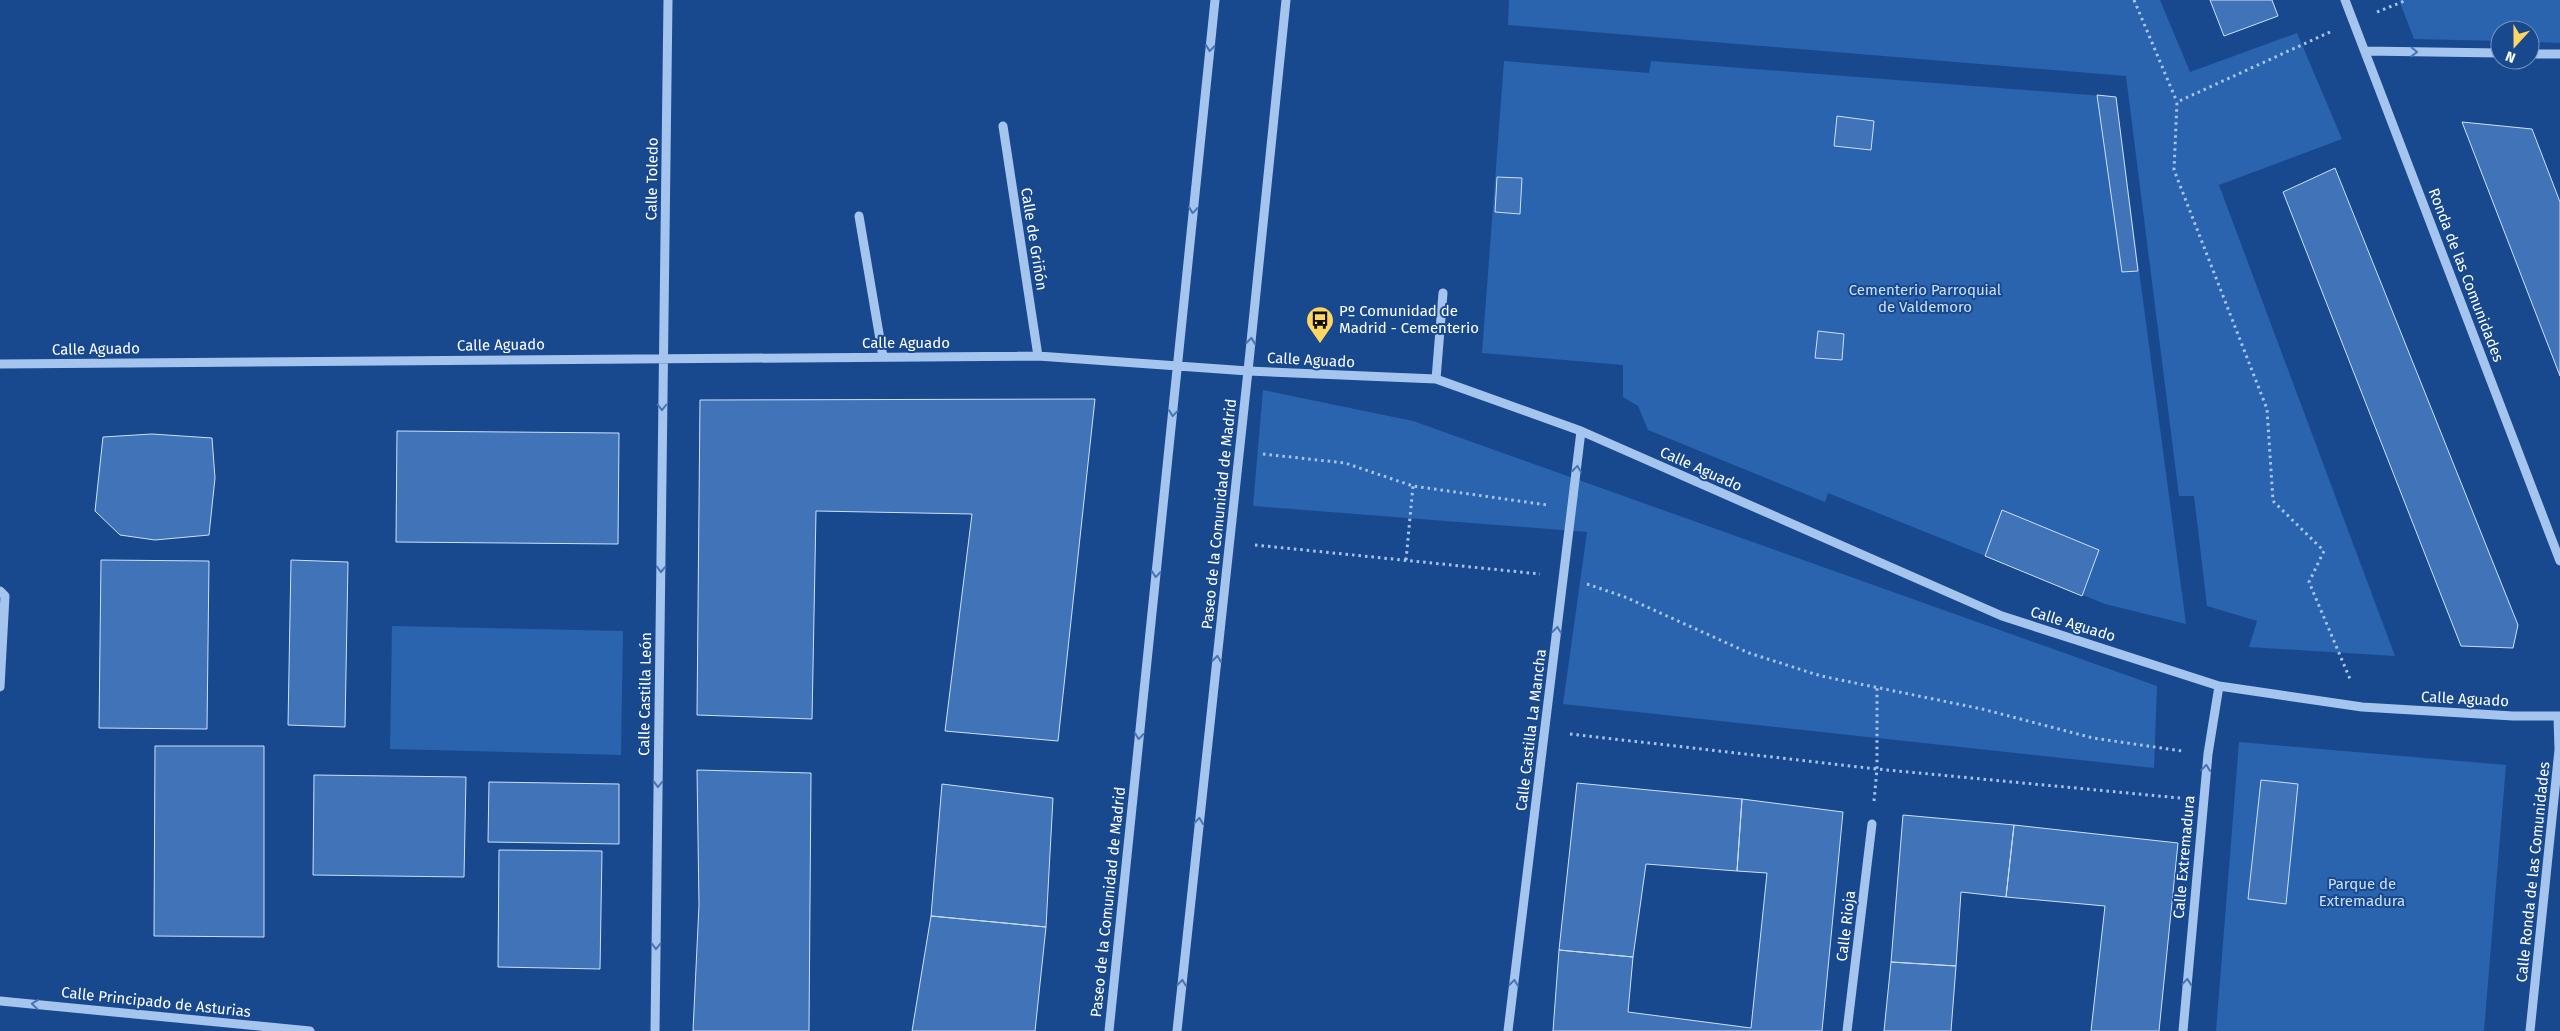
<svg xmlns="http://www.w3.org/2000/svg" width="2560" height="1031" font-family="'Fira Sans',sans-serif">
	<rect width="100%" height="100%" fill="#18498f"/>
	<path fill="#2a63ae" d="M1509,0H2160L2190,72L2297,33L2342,139L2219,185L2395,656L2249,647L2257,621L2207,606L2194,496H2179L2126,76L1508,25Z
		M2399,0H2560V43L2530,42V30H2500V41L2414,39Z
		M1504,61L1649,73L1651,61L2116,97L2186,624L2105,604L1828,493L1825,502L1648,430L1638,406L1623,397V365L1482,353Z
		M1263,390L1413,421L2157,686L2154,768L1563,704L1587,532L1253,506Z
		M392,626L623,631L621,755L390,749Z
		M2239,742L2506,765L2484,1031H2216Z"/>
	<path fill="#4073b8" stroke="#cbe0fb" d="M2210,0H2272L2278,16L2224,36Z
		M2097,95L2116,97L2138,271L2122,272Z
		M1837,116L1874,121L1871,150L1834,146Z
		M2462,122L2532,129L2560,202V376Z
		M2335,168L2518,625L2513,648L2461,646L2283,192Z
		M1497,177L1522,178L1520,214L1495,212Z
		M1818,331L1844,334L1842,360L1815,358Z
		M1095,399L1058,741L945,731L972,514L816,511L812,719L697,715L700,400Z
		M397,431L619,433L618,544L396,542Z
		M152,434L212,438L215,478L209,535L155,540L120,535L95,511L103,437Z
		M2002,510L2099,550L2082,596L1985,556Z
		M101,560L209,561L207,729L99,728Z
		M291,560L348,562L345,727L288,725Z
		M155,746H264V937L154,936Z
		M697,770L811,773L809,1031H693L699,905Z
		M314,775L466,777L464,877L313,875Z
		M2261,780L2298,784L2286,904L2248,899Z
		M489,782L619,784V844L488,842Z
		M1577,783L1742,799L1737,871L1646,864L1633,957L1559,950Z
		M942,784L1053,798L1046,927L931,916Z
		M1742,799L1843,812L1822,1031H1553L1559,950L1633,957L1628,1012L1751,1028L1767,873L1737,871Z
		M1903,815L2014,825L2006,897L1961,892L1956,966L1891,962Z
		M2014,825L2178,843L2159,1031H2091L2105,906L2006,897Z
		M499,850L602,851L600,969L498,967Z
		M931,916L1046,927L1035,1031H912Z
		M1891,962L1956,966L1951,1031H1884Z"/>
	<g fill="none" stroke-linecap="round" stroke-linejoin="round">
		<path stroke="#a5c5ef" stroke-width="3" stroke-dasharray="2.5 4" stroke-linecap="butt" d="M2134,0L2177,102
			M2377,12L2407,0
			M2330,32L2177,102L2174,170L2267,409L2273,501L2324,551L2309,582L2350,679
			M1263,454L1345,463L1413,486L1547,505
			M1255,545L1540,574
			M1406,560L1413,486
			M1587,584L1625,597L1749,653L1821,676L1982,709L2093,738L2182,751
			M1570,734L1877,769L2180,798
			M1874,801L1877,769V686"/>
		<path stroke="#a5c5ef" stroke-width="9" d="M2345,0L2560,561
			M2365,51L2500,53
			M2530,54H2560
			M1003,126L1038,356
			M859,216L883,357
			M0,364L1038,356L1248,371L1436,379L1581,431L2002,616L2219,686L2362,707L2513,716H2560
			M1436,379L1443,293
			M0,591L5,596L0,687
			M0,1001L310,1031
			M655,1031L668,0
			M1109,1031L1215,0
			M1177,1031L1248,371L1286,0
			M1508,1031L1581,431
			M1847,1031L1872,824
			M2183,1031L2208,754L2219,686
			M2530,1031L2559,750L2558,716"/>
	</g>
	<defs><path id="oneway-chevron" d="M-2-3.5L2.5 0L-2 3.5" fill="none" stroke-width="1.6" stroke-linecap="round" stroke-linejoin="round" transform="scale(1.25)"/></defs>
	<g stroke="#4974b1">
		<use href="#oneway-chevron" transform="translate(1210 48) rotate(96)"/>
		<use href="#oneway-chevron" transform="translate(2414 52) rotate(1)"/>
		<use href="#oneway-chevron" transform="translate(1193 210) rotate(96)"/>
		<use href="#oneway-chevron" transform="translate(1251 341) rotate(-84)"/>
		<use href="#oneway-chevron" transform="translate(662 407) rotate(90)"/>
		<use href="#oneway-chevron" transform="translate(1173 413) rotate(96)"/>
		<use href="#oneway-chevron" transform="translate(1577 469) rotate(-83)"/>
		<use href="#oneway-chevron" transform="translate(661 569) rotate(91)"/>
		<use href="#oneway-chevron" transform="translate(1156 574) rotate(96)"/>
		<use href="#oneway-chevron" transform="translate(1557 630) rotate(-83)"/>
		<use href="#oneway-chevron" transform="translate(1217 659) rotate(-84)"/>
		<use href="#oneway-chevron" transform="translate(1139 736) rotate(96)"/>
		<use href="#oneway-chevron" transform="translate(2206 768) rotate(-84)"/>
		<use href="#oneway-chevron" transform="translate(658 784) rotate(91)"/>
		<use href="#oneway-chevron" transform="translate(1199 821) rotate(-84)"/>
		<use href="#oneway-chevron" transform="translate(656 946) rotate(91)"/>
		<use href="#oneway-chevron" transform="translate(2187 982) rotate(-85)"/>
		<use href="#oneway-chevron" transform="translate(1182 983) rotate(-84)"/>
		<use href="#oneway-chevron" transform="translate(1514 983) rotate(-83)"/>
		<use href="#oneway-chevron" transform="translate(35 1004) rotate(-174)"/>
	</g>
	<defs>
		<g id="bus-pin" transform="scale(1.4375)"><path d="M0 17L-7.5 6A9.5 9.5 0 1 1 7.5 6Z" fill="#ffd563" stroke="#18498f"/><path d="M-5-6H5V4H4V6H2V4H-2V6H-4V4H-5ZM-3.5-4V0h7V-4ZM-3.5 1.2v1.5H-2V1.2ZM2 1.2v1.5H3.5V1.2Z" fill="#111"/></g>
	</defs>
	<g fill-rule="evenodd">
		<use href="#bus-pin" x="1320" y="320"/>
	</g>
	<g text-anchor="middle" stroke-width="4" stroke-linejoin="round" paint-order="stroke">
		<g font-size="15" fill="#fff" stroke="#18498f">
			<text transform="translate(652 179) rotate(-89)" y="5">Calle Toledo</text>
			<text transform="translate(1034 239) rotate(81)" y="5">Calle de Griñón</text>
			<text transform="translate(2466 275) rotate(69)" y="5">Ronda de las Comunidades</text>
			<text x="906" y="348">Calle Aguado</text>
			<text transform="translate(501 345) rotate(-1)" y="5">Calle Aguado</text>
			<text transform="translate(96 349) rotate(-1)" y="5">Calle Aguado</text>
			<text transform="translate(1311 360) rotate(3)" y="5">Calle Aguado</text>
			<text transform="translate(1701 469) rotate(24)" y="5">Calle Aguado</text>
			<text transform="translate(1219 514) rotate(-84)" y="5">Paseo de la Comunidad de Madrid</text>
			<text transform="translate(2073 624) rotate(17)" y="5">Calle Aguado</text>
			<text transform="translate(645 694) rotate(-89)" y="5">Calle Castilla León</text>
			<text transform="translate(2465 699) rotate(3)" y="5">Calle Aguado</text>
			<text transform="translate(1531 730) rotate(-83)" y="5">Calle Castilla La Mancha</text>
			<text transform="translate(2184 857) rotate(-85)" y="5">Calle Extremadura</text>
			<text transform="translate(2533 872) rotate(-84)" y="5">Calle Ronda de las Comunidades</text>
			<text transform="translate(1108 902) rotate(-84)" y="5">Paseo de la Comunidad de Madrid</text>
			<text transform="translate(1846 926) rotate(-83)" y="5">Calle Rioja</text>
			<text transform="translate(156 1002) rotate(6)" y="5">Calle Principado de Asturias</text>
		</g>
		<g font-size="15" fill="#cbe0fb" stroke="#18498f">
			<text x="1925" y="295">Cementerio Parroquial<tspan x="1925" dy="17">de Valdemoro</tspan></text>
			<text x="2362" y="889">Parque de<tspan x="2362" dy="17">Extremadura</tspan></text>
		</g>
		<g font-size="15" fill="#fff" stroke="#18498f" text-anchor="start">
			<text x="1339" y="316">Pº Comunidad de<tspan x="1339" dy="17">Madrid - Cementerio</tspan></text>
		</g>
	</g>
	<g transform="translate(2515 45) rotate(201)"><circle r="24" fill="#18498f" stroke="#7492bc"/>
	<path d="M0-4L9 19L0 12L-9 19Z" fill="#ffd563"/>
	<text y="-8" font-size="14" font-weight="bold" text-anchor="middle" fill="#ffffff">N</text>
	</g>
</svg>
